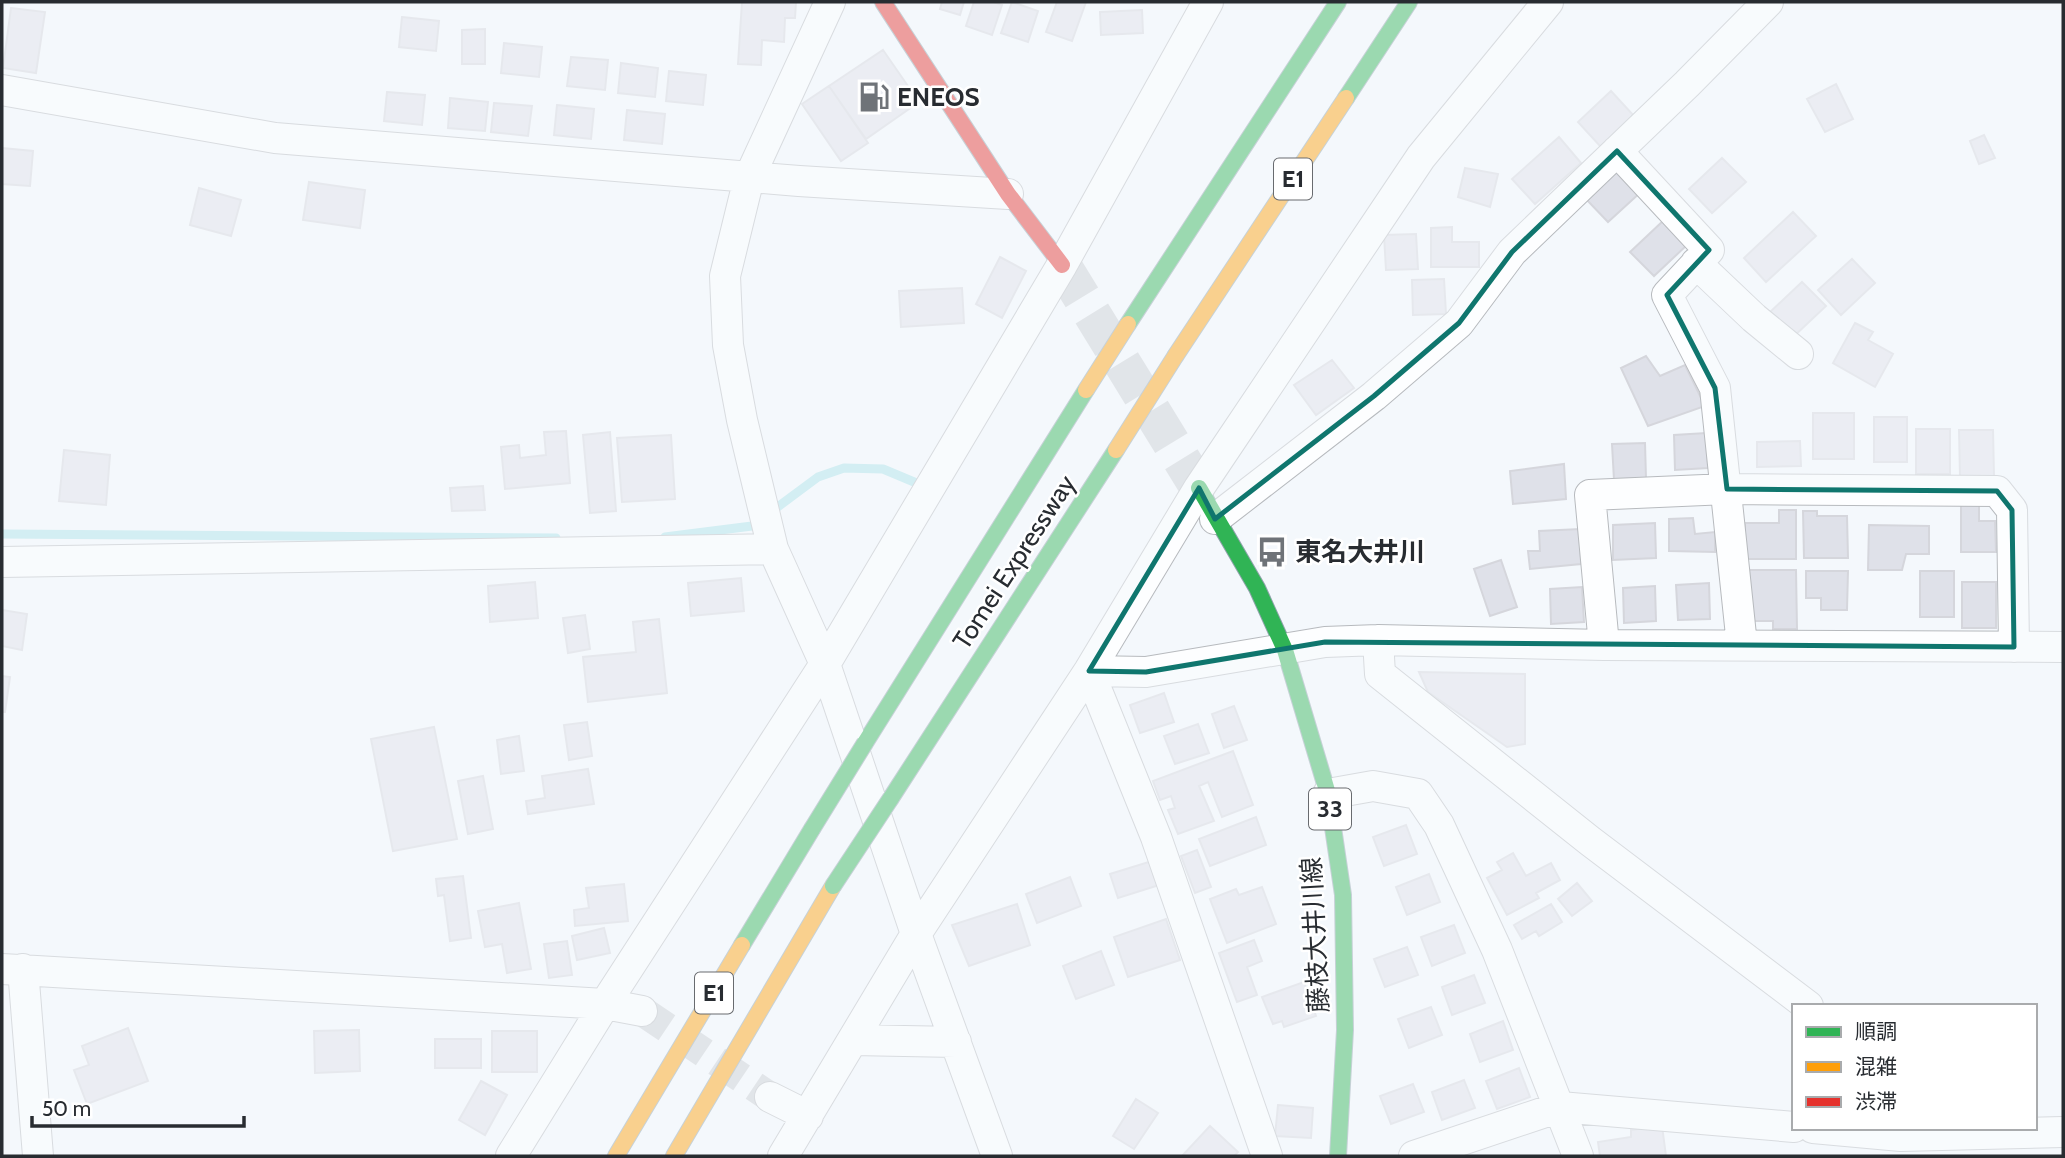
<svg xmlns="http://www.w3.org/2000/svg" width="2065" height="1158" font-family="Cabin,'Noto Sans JP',sans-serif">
	<rect width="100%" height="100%" fill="#f4f8fc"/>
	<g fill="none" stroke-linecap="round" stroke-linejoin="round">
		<path stroke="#aae2e8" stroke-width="9" d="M2,534L556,538
			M665,537L752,526L818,477L844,468L883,469L926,487"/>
	</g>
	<path fill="#dfe1e9" stroke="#d5d6dc" stroke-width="2" d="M742,2H796L795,18H785L784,42L762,40L761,65L738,64Z
		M942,2H964L960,15L940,9Z
		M974,2H993L1002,5L992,35L966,26Z
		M1012,2L1038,11L1028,42L1001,33Z
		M1057,2H1086L1072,41L1046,32Z
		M11,8L45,12L36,73L3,68Z
		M1142,10L1143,33L1101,35L1100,12Z
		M402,17L439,21L436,51L399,47Z
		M485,29V64H462V30Z
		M504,43L542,47L539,77L501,73Z
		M883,50L919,102L866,139L829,86Z
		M571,57L608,60L605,90L567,86Z
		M621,63L658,68L655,97L618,93Z
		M669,71L706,75L703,105L666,101Z
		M1836,84L1853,119L1825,132L1807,99Z
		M829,86L868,143L841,161L802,104Z
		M1611,91L1634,116L1601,147L1578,122Z
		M387,92L425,95L422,125L384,121Z
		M450,98L488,102L485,131L448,128Z
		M494,103L532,106L528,136L491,132Z
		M557,105L594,109L591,139L554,135Z
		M627,110L665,114L662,144L624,140Z
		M1984,135L1995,158L1979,164L1970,141Z
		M1559,137L1581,163L1535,204L1512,179Z
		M2,148L33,151L30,186L2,184Z
		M1722,158L1746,182L1712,213L1689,189Z
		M1618,166L1642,191L1608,222L1585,198Z
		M1465,168L1498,174L1490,207L1458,197Z
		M309,182L365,190L360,228L303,220Z
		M199,188L241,200L231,236L190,225Z
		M1793,212L1816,236L1766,282L1744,258Z
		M1663,221L1687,245L1654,276L1630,252Z
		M1452,227V242H1479V267H1431V228Z
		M1416,234L1418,269L1386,270L1384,235Z
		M1000,257L1026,271L1002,318L976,304Z
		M1852,259L1875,283L1841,315L1818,290Z
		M1444,279L1446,314L1413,315L1412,280Z
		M1802,282L1826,306L1792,338L1769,313Z
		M962,288L964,323L901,327L899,291Z
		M1855,323L1873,332L1868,340L1893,354L1875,387L1833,363Z
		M1646,356L1660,376L1685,365L1705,406L1648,426L1621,368Z
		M1332,360L1354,388L1316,415L1294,385Z
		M1813,413H1854V459H1813Z
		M1874,417H1907V462H1874Z
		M1916,429H1950V474H1916Z
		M1959,430H1993L1994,476H1960Z
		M566,431L570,483L505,489L501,447L519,445L520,458L546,455L544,432Z
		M610,432L616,511L590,513L583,435Z
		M1706,433L1708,468L1675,470L1674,435Z
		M671,435L675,499L622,502L617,438Z
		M1800,441L1801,466L1757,467V442Z
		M1645,443L1646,478L1614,480L1612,444Z
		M64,450L110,455L106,505L59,501Z
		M1564,464L1566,499L1513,504L1510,471Z
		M483,486L485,510L452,511L450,488Z
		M1961,505H1979V521H1995L1996,552H1961Z
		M1779,510H1796V559H1745V523H1779Z
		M1803,511H1817V516H1847L1848,558H1804Z
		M1693,518L1695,534L1715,532V552L1669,551V519Z
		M1655,523L1656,558L1613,560V525Z
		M1869,525L1929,526V554H1906L1902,570H1868Z
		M1580,529L1581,564L1530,569L1528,551H1540L1539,531Z
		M1501,560L1517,607L1490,616L1474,569Z
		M1749,570H1796L1797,629H1773V621H1749Z
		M1806,571H1848L1847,610H1821V598H1806Z
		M1920,571H1954V617H1920Z
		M741,578L744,611L691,616L688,583Z
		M535,582L538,618L490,622L488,586Z
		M1962,582H1996V628H1962Z
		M1709,583L1710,619L1678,620L1676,585Z
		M1655,586L1656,621L1624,623L1623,588Z
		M1582,587L1584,622L1551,624L1550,589Z
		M2,610L27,614L22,650L2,646Z
		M585,615L590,649L568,653L563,618Z
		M659,619L667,693L588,702L583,657L636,652L633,622Z
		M1419,672L1525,674V744L1507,747L1428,692Z
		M2,676L10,677L5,712H2Z
		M1164,693L1174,722L1140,733L1130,705Z
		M1234,706L1247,740L1224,748L1212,714Z
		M587,722L592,756L569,760L564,725Z
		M1198,724L1209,753L1175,764L1164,736Z
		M434,727L457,839L393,851L371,739Z
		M519,736L524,771L501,774L497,740Z
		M1233,751L1253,805L1222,817L1208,782L1199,786L1214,821L1178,834L1168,810L1175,808L1171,796L1160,800L1153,781Z
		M588,769L594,804L528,814L526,801L545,798L542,776Z
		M483,776L493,829L468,834L458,781Z
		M1256,817L1266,845L1210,866L1199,839Z
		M1406,825L1417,854L1384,866L1373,837Z
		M1197,850L1211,887L1195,893L1181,856Z
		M1513,853L1526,876L1551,863L1560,880L1536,893L1539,898L1507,915L1487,878L1502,870L1497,862Z
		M1152,861L1159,885L1118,898L1110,874Z
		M1429,874L1440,902L1407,915L1396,887Z
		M463,876L471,938L450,941L444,895L438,896L436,879Z
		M1070,877L1081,906L1037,923L1026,894Z
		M1577,883L1592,901L1572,916L1558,899Z
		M624,884L628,921L575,926L574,910L589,908L586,888Z
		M1262,887L1276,924L1227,943L1210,899L1236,889L1239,895Z
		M519,903L531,969L507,973L502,944L485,947L478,911Z
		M1017,904L1030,945L969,966L952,925Z
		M1551,904L1562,922L1539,936L1536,931L1522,939L1514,925Z
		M1166,919L1180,960L1128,977L1114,937Z
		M1454,925L1465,953L1432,966L1421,937Z
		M604,928L610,953L577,960L572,936Z
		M1254,940L1262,961L1247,967L1257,995L1237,1002L1219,953Z
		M567,941L572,975L549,978L544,944Z
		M1407,947L1418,975L1385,987L1374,959Z
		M1101,951L1114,985L1076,999L1063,966Z
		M1474,975L1485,1003L1452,1015L1442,987Z
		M1304,982L1316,1016L1284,1027L1282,1021L1273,1024L1262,997Z
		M1431,1007L1442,1035L1409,1048L1398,1019Z
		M1503,1021L1513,1050L1480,1062L1470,1034Z
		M128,1028L148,1081L87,1104L74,1070L89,1065L82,1046Z
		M359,1030L360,1071L315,1073L314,1031Z
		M492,1031H537V1072H492Z
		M435,1039H481V1068H435Z
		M1519,1068L1530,1097L1497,1109L1486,1081Z
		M1464,1080L1475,1108L1442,1120L1432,1092Z
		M481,1081L507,1095L485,1135L459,1120Z
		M1413,1084L1424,1112L1391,1124L1380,1096Z
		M1136,1099L1158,1113L1134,1149L1113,1136Z
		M1278,1105L1313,1108L1311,1138L1275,1136Z
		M1210,1126L1238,1152L1234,1156H1182Z
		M1662,1126L1666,1156H1600L1598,1142L1631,1137V1130Z"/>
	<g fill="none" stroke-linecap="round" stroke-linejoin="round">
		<path stroke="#cbcfd3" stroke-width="30" stroke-dasharray="30 15" stroke-linecap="butt" d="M642,1011L770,1097"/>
		<path stroke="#cbcfd3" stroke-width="38" stroke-dasharray="38 19" stroke-linecap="butt" d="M1062,265L1199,488"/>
		<g stroke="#b7babe" stroke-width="32">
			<path id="street" d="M830,2L749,178L725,276L728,345L742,420L773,549L825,664L916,934L997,1156
				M2,90L275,138L799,181L1008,194
				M1617,151L1709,250L1667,295L1715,388L1742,645
				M1696,263L1754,318L1798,354
				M1215,519L1374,396L1459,323L1512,252L1687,84L1768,2
				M2,562L773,549
				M1378,640L1380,674L1590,841L1808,1006
				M1604,645L1590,495L1727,489L1997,491L2012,510L2014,647
				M1328,794L1373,786L1418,794L1439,825L1497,950L1578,1156
				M2,969L605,1004L642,1011
				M23,969L38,1156
				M853,1040L956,1042
				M770,1097L808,1116
				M1813,1128L1901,1136L2063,1132
				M511,1156L605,1004L825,664L1062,265L1208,2
				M783,1156L916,934L1089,671L1199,488L1421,157L1548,2
				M1267,1156L1156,837L1089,671L1146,672L1325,642L1378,640L1604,645L2063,647
				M1414,1156L1560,1107L1794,1127"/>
		</g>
		<g stroke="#8fa3ab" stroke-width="18">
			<path id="fast" d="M1346,98L1409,2
				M1128,324L1338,2
				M1199,488L1257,588L1285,650L1328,794L1343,895L1345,1030L1338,1156
				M865,743L1086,390
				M891,798L1116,450
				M742,945L812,829"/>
		</g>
		<g stroke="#8fa3ab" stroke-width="18">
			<path id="slow" d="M1176,355L1346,98
				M616,1156L742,945
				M674,1156L833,886"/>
		</g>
		<g stroke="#8fa3ab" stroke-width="18">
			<path id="jam" d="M883,2L1008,194L1062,265"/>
		</g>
		<use href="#street" stroke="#fdfeff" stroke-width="30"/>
		<use href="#fast" stroke="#30b455" stroke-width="16"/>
		<use href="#slow" stroke="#ff9f0a" stroke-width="16"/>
		<use href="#jam" stroke="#e5322d" stroke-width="16"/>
		<g stroke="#8fa3ab" stroke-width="18" stroke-linecap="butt">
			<path id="fast-bridge" d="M812,829L865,743
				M833,886L891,798"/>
		</g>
		<g stroke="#8fa3ab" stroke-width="18" stroke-linecap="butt">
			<path id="slow-bridge" d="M1086,390L1128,324
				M1116,450L1176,355"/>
		</g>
		<use href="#fast-bridge" stroke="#30b455" stroke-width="16"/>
		<use href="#slow-bridge" stroke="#ff9f0a" stroke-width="16"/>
	</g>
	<path d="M0 0H2065V1158H0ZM1617,151L1709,250L1667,295L1715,388L1727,489L1997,491L2012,510L2014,647L1325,642L1146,672L1089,671L1199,488L1215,519L1374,396L1459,323L1512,252Z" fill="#f4f8fc" fill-opacity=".55" fill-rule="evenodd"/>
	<path fill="none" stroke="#0f766e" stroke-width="5" stroke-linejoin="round" d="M1617,151L1709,250L1667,295L1715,388L1727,489L1997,491L2012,510L2014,647L1325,642L1146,672L1089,671L1199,488L1215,519L1374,396L1459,323L1512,252Z"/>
	<defs>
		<g id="fuel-bare" transform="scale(2.415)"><path d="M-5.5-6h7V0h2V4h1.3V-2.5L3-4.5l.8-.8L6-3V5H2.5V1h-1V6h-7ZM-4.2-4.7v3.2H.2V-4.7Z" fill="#6f7378" stroke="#fff" stroke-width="2.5" paint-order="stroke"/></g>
		<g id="bus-bare" transform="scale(2.415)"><path d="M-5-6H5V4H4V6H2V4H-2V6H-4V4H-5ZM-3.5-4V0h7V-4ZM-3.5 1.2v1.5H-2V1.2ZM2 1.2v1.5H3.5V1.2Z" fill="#6f7378" stroke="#fff" stroke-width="2.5" paint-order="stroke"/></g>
	</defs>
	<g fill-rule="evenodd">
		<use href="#fuel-bare" x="874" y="97"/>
		<use href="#bus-bare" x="1272" y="552"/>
	</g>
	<g text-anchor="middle" stroke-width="5" stroke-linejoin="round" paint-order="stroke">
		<g fill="#fff" stroke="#686b6f" stroke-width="2">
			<rect x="1274" y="158.5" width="38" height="41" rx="5"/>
			<rect x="1309" y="788.5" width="42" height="41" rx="5"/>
			<rect x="695" y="972.5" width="38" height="41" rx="5"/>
		</g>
		<g font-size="24" font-weight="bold" fill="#282c31">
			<text x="1293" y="187">E1</text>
			<text x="1330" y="817">33</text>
			<text x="714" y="1001">E1</text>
		</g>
		<g font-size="26" font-weight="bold" fill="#282c31" stroke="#fff" text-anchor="start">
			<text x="897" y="106">ENEOS</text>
			<text x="1295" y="561">東名大井川</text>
		</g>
		<g font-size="26" fill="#282c31" stroke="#fff">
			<text transform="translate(1014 562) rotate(-57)" y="9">Tomei Expressway</text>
			<text transform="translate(1315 935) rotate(-93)" y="9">藤枝大井川線</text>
		</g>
	</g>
	<rect width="2065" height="1158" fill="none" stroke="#282c31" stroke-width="7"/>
	<rect x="1792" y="1004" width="245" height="126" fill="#ffffff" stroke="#a9abad" stroke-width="2"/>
	<rect x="1806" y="1027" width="35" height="10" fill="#30b455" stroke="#a9abad" stroke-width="2"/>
	<text x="1855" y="1039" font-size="21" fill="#282c31">順調</text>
	<rect x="1806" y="1062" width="35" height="10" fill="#ff9f0a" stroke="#a9abad" stroke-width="2"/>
	<text x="1855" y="1074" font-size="21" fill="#282c31">混雑</text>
	<rect x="1806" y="1097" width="35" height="10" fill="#e5322d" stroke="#a9abad" stroke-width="2"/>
	<text x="1855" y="1109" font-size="21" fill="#282c31">渋滞</text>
	<path d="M32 1116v10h212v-10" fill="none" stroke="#282c31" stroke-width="3.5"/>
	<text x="42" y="1116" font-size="21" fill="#282c31" stroke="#ffffff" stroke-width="5" paint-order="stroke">50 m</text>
</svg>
